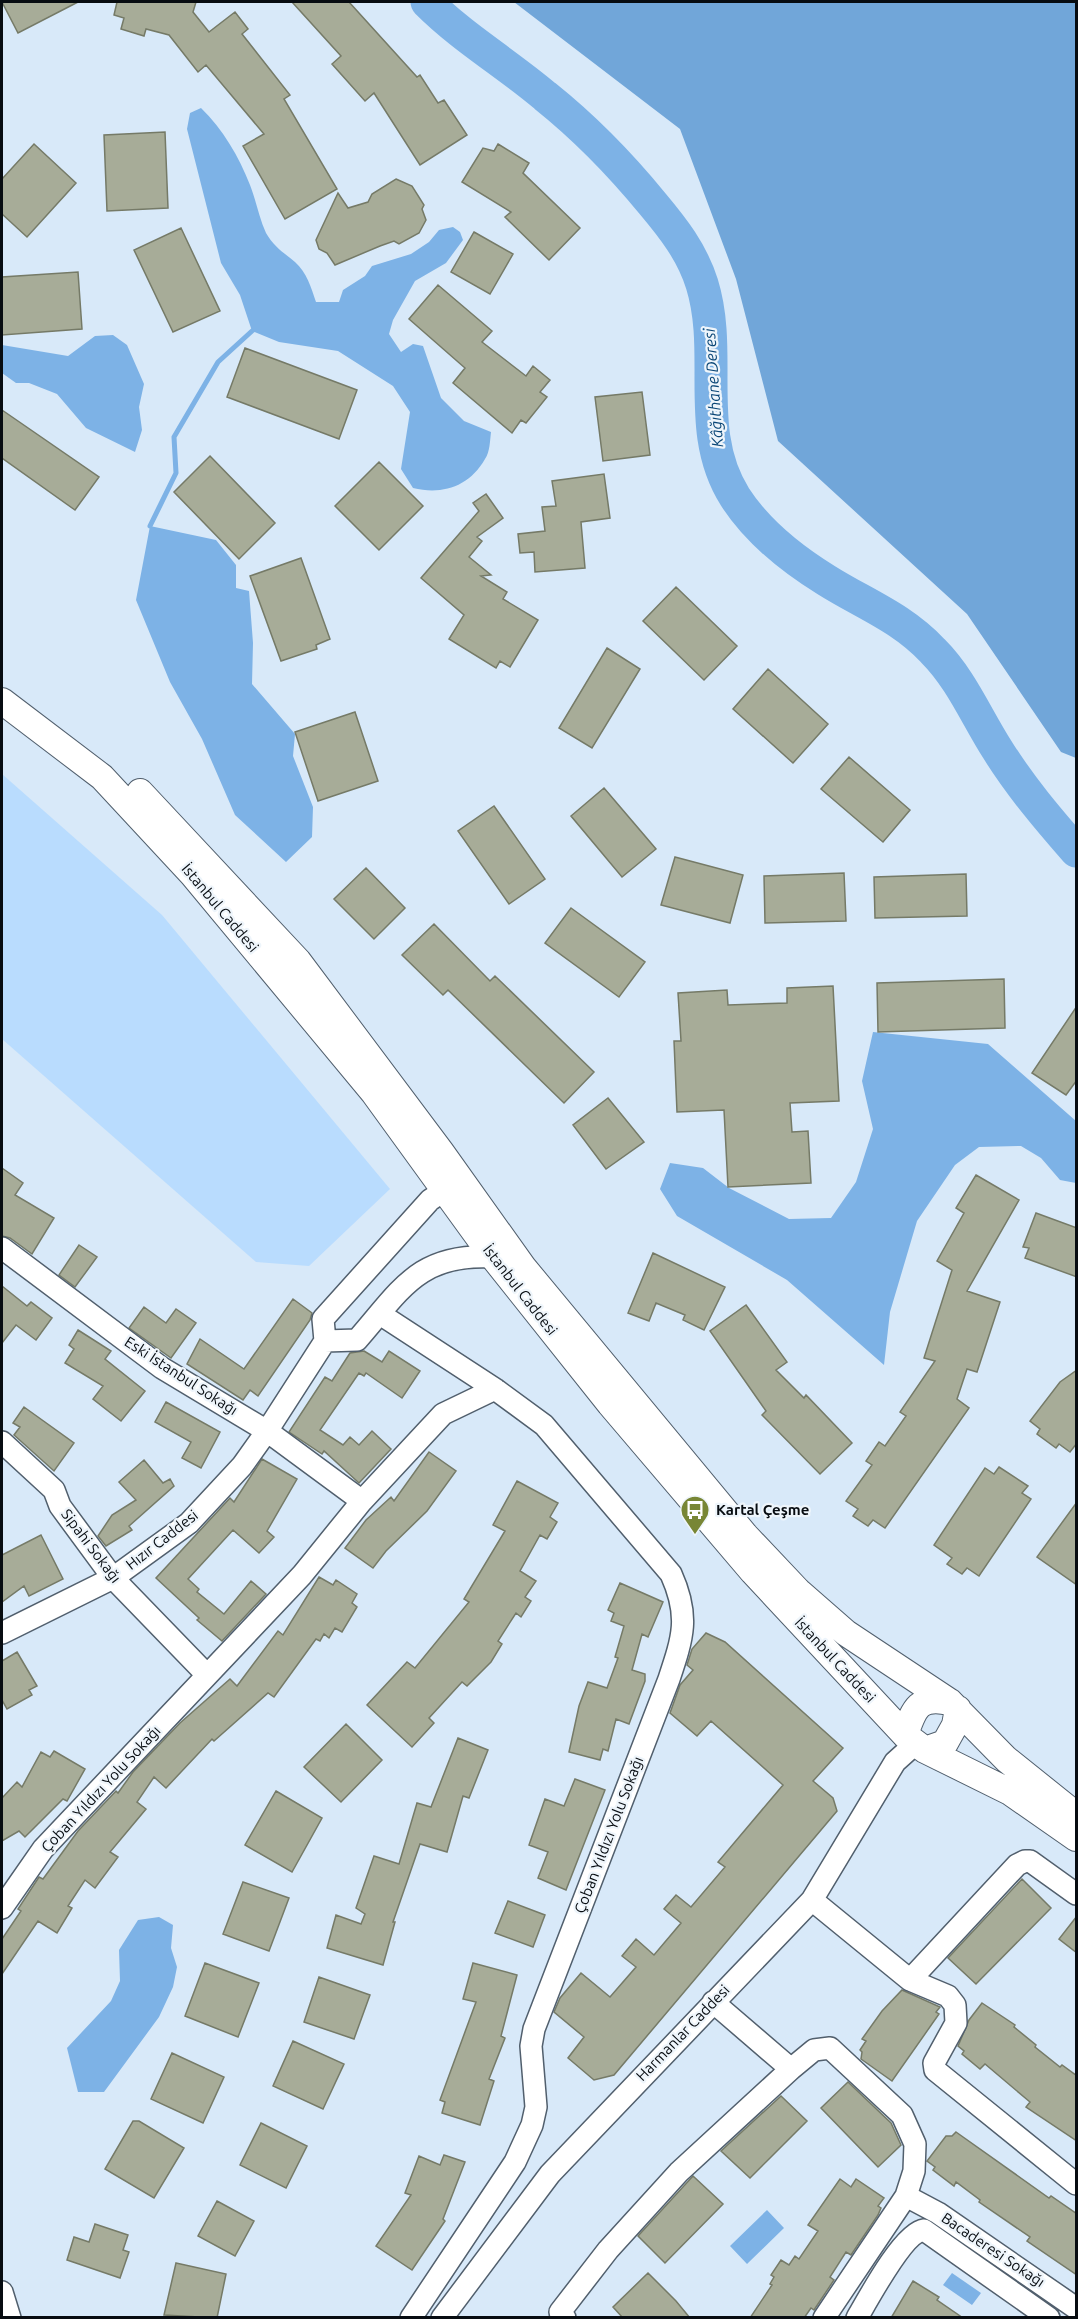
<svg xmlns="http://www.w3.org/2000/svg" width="1078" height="2319" font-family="Ubuntu,sans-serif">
	<rect width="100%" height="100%" fill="#d8e9f9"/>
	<path fill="#b9dcfe" d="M2,774L162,915L390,1189L309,1266L256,1262L2,1039Z"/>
	<path fill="#71a6d9" d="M514,2H1076V758L1061,752L967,614L778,441L736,279L680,129Z"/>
	<path fill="#7db2e6" d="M201,108C223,129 239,157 250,185C256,200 259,218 266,233C274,247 283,252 295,262C307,273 311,287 316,302H339L343,290L365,276L372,266L411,254L429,242L439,230L453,227L460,232L463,240L446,263L415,281L393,320L389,334L401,352L413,344L423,346L441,398L464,421L491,432C490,440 490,452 485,459C469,487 442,495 413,488L401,469L410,412L393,386L338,351L279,342L252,331L240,295L221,263L187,129L190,113Z
		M113,335L127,345L144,384L139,407L142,430L135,452L86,428L57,394L29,383H16L2,373V345L68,356L95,336Z
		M150,526L216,540L236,565V588L249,591L253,643L252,684L295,734L293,756L313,807L312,837L286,862L235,815L202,739L170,682L136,600Z
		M873,1032L988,1044L1076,1121V1183L1060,1180L1041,1158L1021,1146L979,1147L955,1165L917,1221L890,1312L884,1365L787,1280L677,1216L660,1189L670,1163L703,1168L729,1188L789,1219L831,1218L856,1182L873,1129L862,1081Z
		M159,1917L173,1925L171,1948L177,1967L173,1987L159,2017L104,2092H78L67,2048L111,2001L120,1981L119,1950L138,1920Z
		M767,2210L784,2228L747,2264L730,2246Z
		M952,2273L981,2293L972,2305L943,2285Z"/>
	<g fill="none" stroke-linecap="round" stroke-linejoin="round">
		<path stroke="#7db2e6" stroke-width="5" d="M150,526L176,473L174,437L218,362L252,331"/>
		<path stroke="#7db2e6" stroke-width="33" d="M427,2C463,38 506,63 545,96C585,128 620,164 652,203C673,228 692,252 702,284C724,355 693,431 735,497C757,531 792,559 826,580C864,604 901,617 933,651C961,679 976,716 997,749C1020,786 1048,819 1076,851"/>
	</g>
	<path fill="#a7ac98" stroke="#757a67" stroke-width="1.5" d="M2,2H78L18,33Z
		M117,2H196L193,12L209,32L235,12L248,29L242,34L290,95L284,99L337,189L285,219L243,146L264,134L206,65L198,72L169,35L146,29L144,36L121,29L124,18L114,15Z
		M292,2H349L417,77L420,75L438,103L444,100L467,135L420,165L374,93L365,101L332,64L341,56Z
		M165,132L168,208L107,211L104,135Z
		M34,144L76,183L27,237L2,214V179Z
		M498,144L529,163L523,173L580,228L549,260L505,217L511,212L462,182L483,148L494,151Z
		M396,179L412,186L424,205L422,209L426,220L419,233L399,244L394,241L380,246L335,265L327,253L319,249L316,240L338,193L348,208L368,202L372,194Z
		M181,228L220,311L173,332L134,250Z
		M474,232L513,254L490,294L451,272Z
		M78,272L82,329L2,335V277Z
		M438,285L492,331L482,342L526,376L533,366L550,380L540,392L547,397L526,423L521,420L512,433L453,383L465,368L409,319Z
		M245,348L357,390L339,439L227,397Z
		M642,392L650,455L603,461L595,397Z
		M2,410L99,477L75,510L2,458Z
		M210,456L275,523L239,559L174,492Z
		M379,462L423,506L379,550L335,506Z
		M604,474L610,518L581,522L585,568L535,572L534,552L520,553L518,534L545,531L542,507L556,506L552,481Z
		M486,494L503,518L477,537L482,541L469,557L491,575L481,576L507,592L503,599L538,620L510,667L500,661L496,668L449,639L464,615L421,578L479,511L473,503Z
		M301,558L330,639L316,645L317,649L281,661L250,576Z
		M676,587L737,646L704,680L643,621Z
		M607,648L640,669L592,748L559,728Z
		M768,669L828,724L793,763L733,709Z
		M355,712L378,781L318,801L295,732Z
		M849,757L910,810L883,842L821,789Z
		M604,788L656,849L622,877L571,816Z
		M494,806L545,879L509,904L458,831Z
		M675,857L743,875L730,923L661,905Z
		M366,868L405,908L374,939L334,899Z
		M844,873L846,921L765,923L764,876Z
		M966,874L967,916L875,918L874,877Z
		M571,908L645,962L619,997L545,943Z
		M434,924L490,981L495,976L594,1072L564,1103L448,990L443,995L402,955Z
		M1004,979L1005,1028L878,1032L877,983Z
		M833,986L839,1101L790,1103L792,1132L808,1131L811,1183L728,1187L724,1110L677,1112L674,1041H681L678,993L727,990L728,1005L787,1003V988Z
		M1077,1006V1080L1066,1095L1032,1073Z
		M608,1098L644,1142L606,1169L573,1125Z
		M2,1168L23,1183L15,1195L54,1218L32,1254L10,1238L2,1236Z
		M976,1175L1019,1200L967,1291L1000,1302L977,1372L967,1369L957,1399L969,1408L885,1528L873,1520L868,1526L853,1516L858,1509L846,1501L872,1465L866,1461L879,1442L885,1446L906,1416L900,1412L935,1361L924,1358L952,1270L937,1261L964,1213L956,1208Z
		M1036,1213L1077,1228V1277L1025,1258L1029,1248L1023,1247Z
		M79,1245L97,1257L75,1287L59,1275Z
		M653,1253L725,1287L704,1330L683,1320L685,1315L656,1303L649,1321L628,1313Z
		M2,1286L27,1306L31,1302L52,1318L36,1340L16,1325L2,1343Z
		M293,1299L312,1313L310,1320L258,1396L250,1390L243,1400L187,1364L200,1339L244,1369Z
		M746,1305L787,1362L776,1370L804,1398L806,1395L852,1443L820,1474L762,1415L766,1411L710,1331Z
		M144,1307L166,1323L176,1309L196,1323L171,1358L129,1328Z
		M78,1330L111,1351L105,1359L145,1391L121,1421L93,1399L103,1386L65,1363L74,1349L69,1345Z
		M364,1351L382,1362L389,1351L420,1371L402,1398L366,1373L364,1376L359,1373L320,1430L343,1445L350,1437L359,1445L372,1431L391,1449L359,1483L324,1451L322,1454L289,1432L325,1377L332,1381L350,1353Z
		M1077,1370V1443L1070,1452L1059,1444L1056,1448L1037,1434L1040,1429L1030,1421L1060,1382Z
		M166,1402L220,1432L201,1468L182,1458L191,1442L155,1422Z
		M24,1407L74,1443L54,1471L14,1435L20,1427L13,1423Z
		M429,1452L456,1471L427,1511L386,1551L373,1568L345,1548L366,1520L391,1497L394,1501Z
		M262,1459L297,1479L267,1531L274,1537L259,1553L233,1530L188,1579L199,1589L197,1592L224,1614L251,1581L266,1594L222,1641L197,1620L199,1618L156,1578L230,1498L234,1502Z
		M144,1460L163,1483L170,1479L174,1486L129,1526L132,1530L106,1546L98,1536L112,1515L136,1500L119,1482Z
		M999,1467L1028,1486L1022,1493L1031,1499L979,1576L967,1568L962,1574L947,1564L952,1558L934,1545L985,1468L994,1474Z
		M517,1481L558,1503L550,1517L557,1522L547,1539L540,1535L520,1571L536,1581L525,1597L531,1601L521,1617L516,1613L498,1641L502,1644L491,1662L467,1686L462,1682L429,1718L434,1723L412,1747L367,1705L407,1662L415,1668L469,1602L464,1599L505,1531L493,1525Z
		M1077,1502V1585L1037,1557Z
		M41,1535L63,1579L29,1596L24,1586L2,1602V1555Z
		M319,1577L333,1585L336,1580L357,1594L352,1603L357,1607L342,1632L335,1628L329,1638L324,1634L320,1641L316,1639L274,1697L268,1693L214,1741L212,1739L166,1788L154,1777L137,1802L146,1809L110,1852L118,1857L95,1888L85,1880L68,1906L72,1908L57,1933L38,1921L2,1974V1939L21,1911L18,1909L39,1877L43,1879L78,1831L116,1791L118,1793L133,1772L180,1723L230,1679L237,1686L278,1631L283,1635Z
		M620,1583L663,1602L648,1637L642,1634L632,1670L645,1674V1681L629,1724L616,1719L608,1751L603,1749L600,1760L569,1752L579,1706L588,1682L607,1688L618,1658L615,1657L624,1626L611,1621L614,1613L608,1610Z
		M706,1633L725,1642L843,1748L813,1781L833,1798L837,1811L614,2075L594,2080L568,2058L584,2037L554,2012L560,1998L581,1973L610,1997L636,1967L622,1956L636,1939L654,1955L681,1923L664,1909L676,1895L691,1907L725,1867L718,1862L783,1785L711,1721L697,1736L670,1713L680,1685L693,1670L687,1665L692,1649Z
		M17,1652L37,1686L29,1690L32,1695L7,1709L2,1700V1661Z
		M346,1724L382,1760L341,1802L304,1767Z
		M458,1738L488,1750L469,1798L463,1796L447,1852L420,1844L393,1922H395L383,1965L327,1948L336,1915L361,1924L365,1914L356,1908L374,1856L399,1864L417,1803L431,1807Z
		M54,1751L85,1769L67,1801L63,1799L25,1837L19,1831L2,1841V1798L17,1782L22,1787L41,1752L50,1757Z
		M575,1779L605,1790L566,1890L538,1878L548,1852L529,1845L545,1799L564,1806Z
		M276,1791L322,1818L292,1872L245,1845Z
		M1022,1879L1051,1908L976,1984L948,1958Z
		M243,1882L289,1898L269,1951L223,1934Z
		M508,1901L545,1915L533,1947L495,1933Z
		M1077,1916V1953L1059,1939Z
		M205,1963L259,1983L238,2037L185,2016Z
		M473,1963L517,1975L501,2036L505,2038L489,2079L494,2081L480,2125L442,2113L445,2102L440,2100L476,2002L463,1999Z
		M319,1977L370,1995L354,2039L304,2022Z
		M902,1990L940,2007L936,2012L939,2014L892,2081L861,2059L862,2052L860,2050L866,2041L862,2039L882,2011Z
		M982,2003L1015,2025L1014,2027L1036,2045L1035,2047L1060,2067L1062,2065L1077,2076V2141L1026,2107L1030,2102L985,2064L980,2069L962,2054L964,2051L958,2046L969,2020Z
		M293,2041L344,2064L323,2109L273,2086Z
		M172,2053L224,2077L203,2123L151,2099Z
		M848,2082L891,2123L901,2145L878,2167L821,2108Z
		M781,2096L807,2121L750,2178L721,2151Z
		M133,2121H139L184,2148L154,2198L105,2169Z
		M261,2123L307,2146L286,2188L240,2165Z
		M956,2132L1049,2198L1051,2196L1077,2214V2275L1027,2241L1030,2237L979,2202L980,2200L956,2182L954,2186L933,2170L935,2167L927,2161L946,2136H952Z
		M444,2155L465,2162L443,2219L445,2221L412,2270L376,2246L411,2195L405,2193L419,2156L440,2165Z
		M693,2176L723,2204L665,2263L638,2236Z
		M840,2179L851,2187L856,2179L884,2198L878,2206L881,2208L878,2215L851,2255L846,2252L830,2277L834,2280L814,2310L811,2308L804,2318H750L772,2285L770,2284L774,2277L771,2275L781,2260L789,2265L795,2256L799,2259L818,2231L808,2225Z
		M217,2201L254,2221L235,2256L198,2236Z
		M95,2224L128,2235L123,2250L129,2252L120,2278L67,2260L74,2237L89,2242Z
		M176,2263L226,2274L217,2318L164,2315Z
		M648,2273L676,2301L690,2318H623L613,2307Z
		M913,2281L939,2297L937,2300L963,2318H891Z"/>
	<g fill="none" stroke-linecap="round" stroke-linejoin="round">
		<g stroke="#515f6d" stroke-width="24">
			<path id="minor" d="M2,1248L162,1368L267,1431L362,1501
				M380,1314L495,1389L544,1425L671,1574C690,1616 683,1637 669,1679L534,2029L531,2046L536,2107L532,2125L515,2162L411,2318
				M325,1341L357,1340C401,1290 418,1253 493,1257
				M2,1442L54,1490L60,1506L113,1578L207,1675
				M2,1633L113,1578L189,1523L242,1466L267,1431L325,1341L323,1319L430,1200L445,1190
				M812,1900L910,1980L948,1996L955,2005L956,2023L934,2063L935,2070L1076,2184
				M2,1908L43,1849L302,1575L362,1501L443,1414L495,1389
				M910,1980L1017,1865L1025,1861H1030L1076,1894
				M713,2002L791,2069
				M906,2196L938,2213L1076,2308
				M2,2292L10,2318
				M442,2318L550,2174L812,1900L895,1762L915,1744
				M565,2318L560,2312L608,2250L679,2172L791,2069L814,2050L830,2048L902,2115L915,2144L914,2171L906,2196L824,2318
				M857,2318C868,2299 904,2232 924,2230L1049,2318"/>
		</g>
		<g stroke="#515f6d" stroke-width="28">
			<path id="major" d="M2,701L102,777L193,875L374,1093L493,1257L610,1404L753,1572L905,1735L925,1750L1010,1792L1076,1838
				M140,792L298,961L441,1152L523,1267L745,1535L798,1591L846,1633L950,1702L1006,1759L1076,1815
				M905,1735C914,1708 919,1695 950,1702
				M925,1750L945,1743L955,1725L958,1709"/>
		</g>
		<use href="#minor" stroke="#fff" stroke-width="21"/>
		<use href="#major" stroke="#fff" stroke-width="26"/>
	</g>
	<defs>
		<g id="bus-pin" transform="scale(1.5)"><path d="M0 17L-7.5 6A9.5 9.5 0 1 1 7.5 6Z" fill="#788635" stroke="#eef5fb"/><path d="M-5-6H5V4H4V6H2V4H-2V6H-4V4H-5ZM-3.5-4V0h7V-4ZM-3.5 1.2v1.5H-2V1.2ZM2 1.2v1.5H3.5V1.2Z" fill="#fff"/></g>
	</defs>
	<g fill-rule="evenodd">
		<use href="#bus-pin" x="695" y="1510"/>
	</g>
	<g text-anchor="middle" stroke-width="4.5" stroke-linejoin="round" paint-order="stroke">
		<g font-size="15" fill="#070c11" stroke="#eef5fb">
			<text transform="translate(220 908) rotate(50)" y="5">İstanbul Caddesi</text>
			<text transform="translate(520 1290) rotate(52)" y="5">İstanbul Caddesi</text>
			<text transform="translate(181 1376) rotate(33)" y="5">Eski İstanbul Sokağı</text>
			<text transform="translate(162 1540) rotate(-38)" y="5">Hızır Caddesi</text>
			<text transform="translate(91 1546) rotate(53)" y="5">Sipahi Sokağı</text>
			<text transform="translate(835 1660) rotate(47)" y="5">İstanbul Caddesi</text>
			<text transform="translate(101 1789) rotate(-47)" y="5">Çoban Yıldızı Yolu Sokağı</text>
			<text transform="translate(609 1835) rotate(-69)" y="5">Çoban Yıldızı Yolu Sokağı</text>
			<text transform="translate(683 2033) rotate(-46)" y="5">Harmanlar Caddesi</text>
			<text transform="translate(993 2250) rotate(34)" y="5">Bacaderesi Sokağı</text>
		</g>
		<g font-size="15" font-weight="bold" fill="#070c11" stroke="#eef5fb" text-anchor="start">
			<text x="716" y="1515">Kartal Çeşme</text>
		</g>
		<g font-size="16" font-style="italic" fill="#0b4777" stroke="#eef5fb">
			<text transform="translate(713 388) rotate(-94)" y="6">Kâğıthane Deresi</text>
		</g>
	</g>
	<rect width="1078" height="2319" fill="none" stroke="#070c11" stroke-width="6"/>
</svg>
